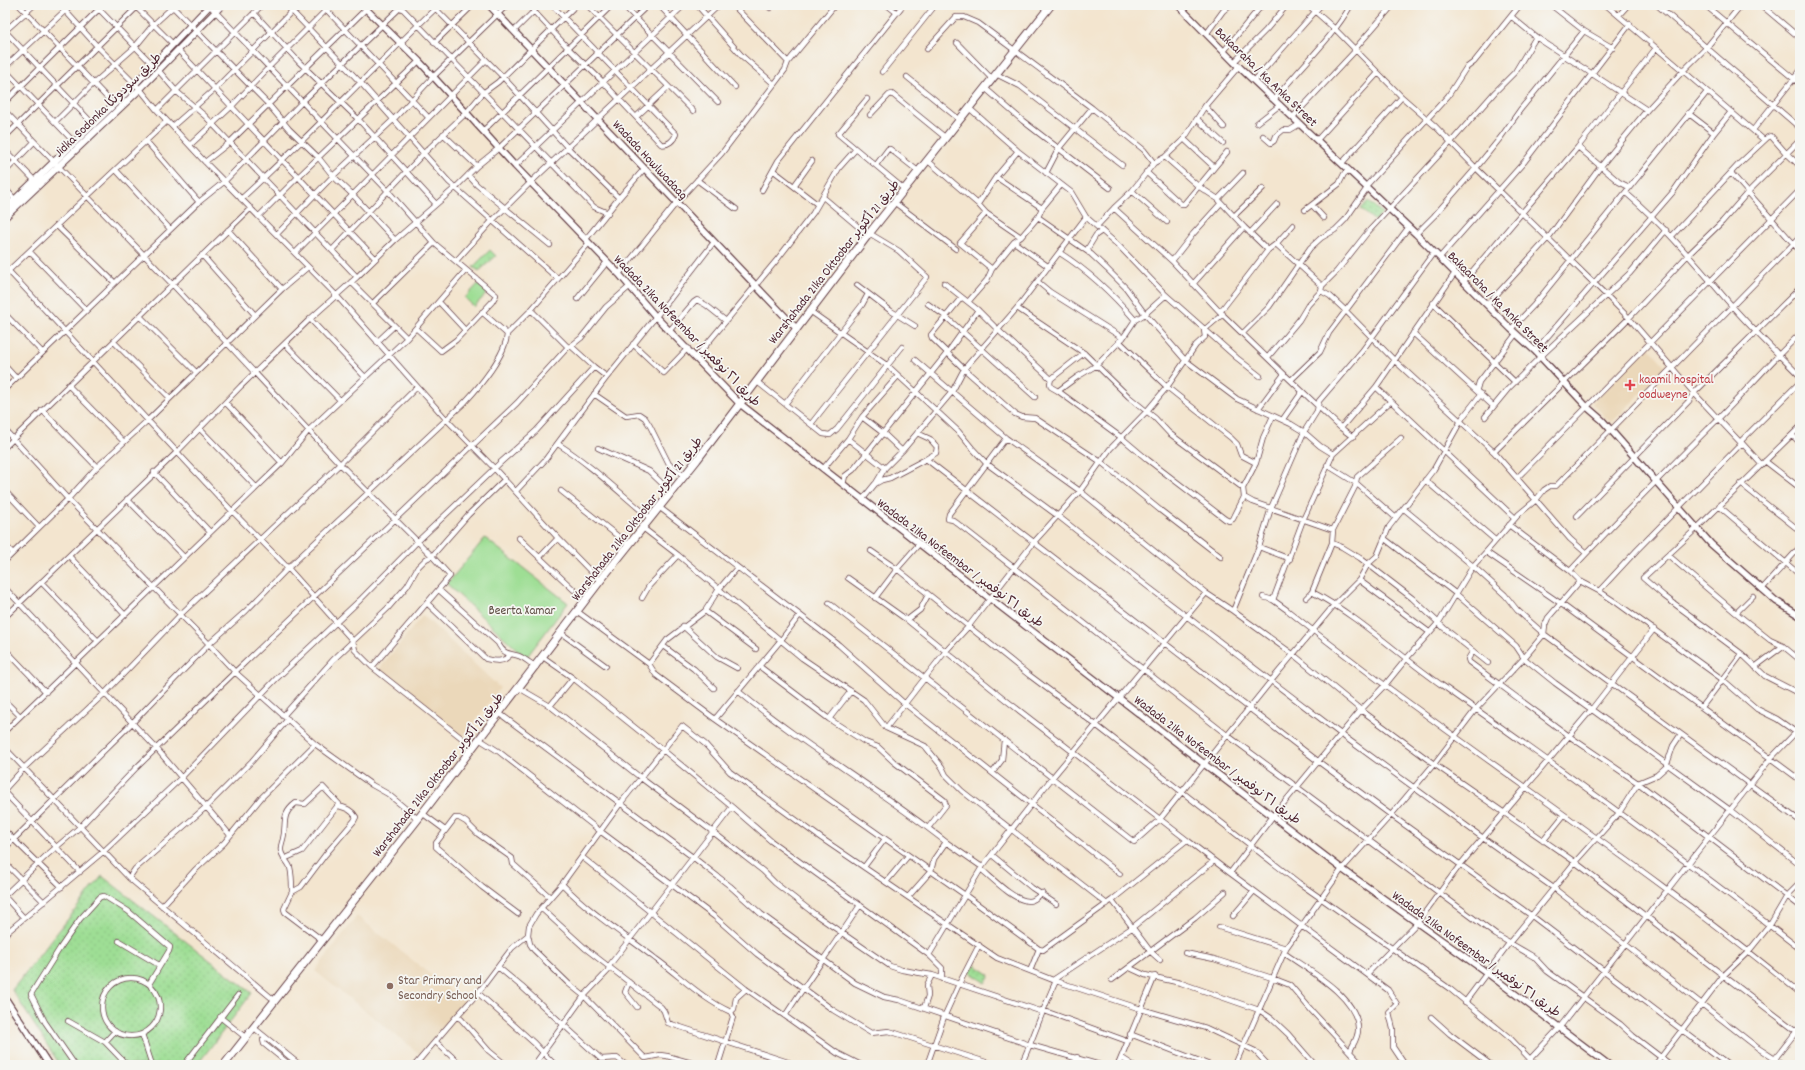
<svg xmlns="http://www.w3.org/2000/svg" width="1805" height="1070" font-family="Dekko,'Playpen Sans Arabic',sans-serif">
	<defs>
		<pattern id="park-dots" width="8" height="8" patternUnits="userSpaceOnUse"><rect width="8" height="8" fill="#9ede94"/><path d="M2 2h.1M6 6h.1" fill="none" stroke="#8abe80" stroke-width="1.8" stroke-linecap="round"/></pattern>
	</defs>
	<rect width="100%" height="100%" fill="#f6f6f2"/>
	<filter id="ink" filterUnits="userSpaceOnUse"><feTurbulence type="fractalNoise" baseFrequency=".025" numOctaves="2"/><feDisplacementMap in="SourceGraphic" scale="8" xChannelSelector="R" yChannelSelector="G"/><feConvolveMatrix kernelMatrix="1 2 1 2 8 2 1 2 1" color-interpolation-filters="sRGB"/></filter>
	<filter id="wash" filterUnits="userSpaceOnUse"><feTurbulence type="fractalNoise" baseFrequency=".012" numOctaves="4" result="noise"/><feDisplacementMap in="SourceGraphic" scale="16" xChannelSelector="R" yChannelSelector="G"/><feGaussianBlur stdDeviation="0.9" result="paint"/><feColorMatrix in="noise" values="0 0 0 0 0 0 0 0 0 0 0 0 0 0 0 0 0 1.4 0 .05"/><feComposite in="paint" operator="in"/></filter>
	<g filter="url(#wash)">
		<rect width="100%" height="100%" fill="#f3e5cf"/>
		<path fill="#ebd8ba" d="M1648,346L1667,368L1611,423L1592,403Z
			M423,615L500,688L463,737L379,669Z
			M357,916L465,1002L421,1055L315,971Z"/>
		<path fill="url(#park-dots)" stroke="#747e60" d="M1368,201L1382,213L1375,221L1361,209Z
			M490,250L496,256L479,271L473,267Z
			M102,876L252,993L197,1065H60L12,990Z
			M975,965L990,975L985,983L970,972Z"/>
		<path fill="#9ede94" stroke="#747e60" d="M478,284L487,293L474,307L465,298Z
			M485,538L568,603L526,658L447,584Z"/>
	</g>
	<g filter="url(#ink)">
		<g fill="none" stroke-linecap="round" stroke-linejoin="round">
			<g stroke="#633d44" stroke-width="6">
				<path id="minor" d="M19,5L114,105
					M60,5L97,46L140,89L157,110L205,162L336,295L446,419L494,468L558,538L600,581
					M95,5L153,65
					M134,5L173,44
					M171,5L268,104L289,129L318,157L333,176L352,194L395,240
					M209,5L388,191L434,243L496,295L492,302L456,340L441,351L416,328
					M286,5L360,82L449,182L557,278
					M322,5L428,117
					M399,5L589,202L594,207L608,213
					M432,5L503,77L568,148L619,198
					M528,5L568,48L603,82L661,144C668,146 674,140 676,134L552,5
					M587,5L693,111
					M623,5L718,102
					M659,5L735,87
					M697,5L742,56L774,84
					M733,5L788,62
					M767,5L770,8
					M887,5L897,13
					M1308,5L1336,30L1402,97L1435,126L1476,168L1607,296L1629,318L1694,393L1740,442
					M1551,5L1584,31L1613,48
					M1606,5L1764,140
					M1657,5L1800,128
					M1705,5L1800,84
					M1761,5L1800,38
					M254,13L299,62L358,119L436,204
					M1619,15L1628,5
					M1512,17L1536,37L1647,110
					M5,31L94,125
					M5,31L34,5
					M514,31L540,5
					M1207,33L1223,11L1230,5
					M434,43L473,5
					M957,43L992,79
					M927,49L956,17H964L978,23L1092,108L1144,150L1154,163
					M178,50L375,258
					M1354,50L1393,5
					M1224,51L1262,5
					M1234,62L1266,30L1287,5
					M5,67L71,5
					M5,70L75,143
					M158,70L176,91L205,116L357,277
					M882,72L933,8V5
					M996,74L1020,86L1122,165
					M907,77L960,120
					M1254,81L1321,5
					M985,88L1023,121L1110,188
					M867,99L838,134L904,189
					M1275,99C1300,67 1331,40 1351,5
					M5,102L103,5
					M1205,106L1224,127
					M969,108L1018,151L1071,192L1086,217L1119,246L1166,295L1237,358L1260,376
					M157,110L262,5
					M5,111L172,284L340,464L432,556L450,576L372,667
					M1688,113L1714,133
					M870,115L889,95L892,94L946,138
					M636,117L668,87
					M1293,117L1355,51
					M1197,119L1223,143
					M55,122L93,84L135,47L153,25L175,5
					M1257,123L1280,105
					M173,126L215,89L298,5
					M1753,130L1800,71
					M483,131L612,5
					M443,134L477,166
					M1263,136L1271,143L1274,141L1276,136L1283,130H1290L1300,124
					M5,137L139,5
					M1184,139L1214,167
					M1317,140L1378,73
					M146,141L199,202
					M190,145L232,106L271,65L331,5
					M5,150L35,181
					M1165,157L1198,186L1218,199L1244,227L1268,250L1276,244L1322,286L1321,291L1330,296L1346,311L1395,361L1494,452L1570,539L1586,553
					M927,160L978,204L986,213L1021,237
					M205,162L229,143L366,9
					M1342,163L1402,97
					M876,165L888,149H890L918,171
					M515,166L684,5
					M116,170L170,229
					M774,171L817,204
					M5,172L34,142
					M1146,172L1181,204H1184L1227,152
					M1046,173L1059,148L1092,108
					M1731,173L1800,251
					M468,175L477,185L550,245
					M996,177L1042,208
					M697,180L736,209
					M794,186L812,161
					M1366,186L1448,96L1466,68L1474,62L1520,5
					M1629,187L1619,182L1578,147L1656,48
					M5,188L16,201
					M762,190L778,161L903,5
					M1132,191L1167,222
					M1626,193C1666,227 1698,267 1732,306C1754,331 1777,353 1800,376
					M823,197L868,235
					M241,199C309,137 372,69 439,5
					M1218,199L1243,173
					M894,202L956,249
					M978,204L996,177L1018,151
					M1312,205L1324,218
					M1114,208L1132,191L1154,163L1165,157L1184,139L1205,106L1239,66
					M1305,210L1339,184L1344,174L1349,170
					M986,213L960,243L992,269
					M259,216L298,177L419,61
					M1234,216L1263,188
					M1038,217L1091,254L1107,269L1126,288L1145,314L1185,360L1237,399L1291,424L1304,432L1320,446L1333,454
					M57,226L115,283
					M1097,226L1114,208L1172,261L1220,312L1284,374L1341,428L1353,437
					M228,230L282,289
					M1250,233L1277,204
					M277,234L333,176L393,120L433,77L507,5
					M1416,234L1434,216L1476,168L1501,137L1520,110L1584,31
					M1672,236L1738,165L1768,137L1771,136L1785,152L1800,166
					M586,239L619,198L644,169
					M1014,242L1049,267
					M1276,244L1293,225
					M332,250L424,153L466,113L483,93L498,82L576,5
					M30,252L86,310
					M295,253L486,60
					M1060,253C1090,272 1112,293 1135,320
					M1089,253L1088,248L1096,235L1102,231
					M202,255L255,315
					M1440,257L1525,161L1630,24
					M456,261L492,221L531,182L719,5
					M1172,261L1193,234L1221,203
					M5,267L232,511L288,568L353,641L355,650L372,667L473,747
					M5,274L167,121
					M619,274L677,202L722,153L785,70L788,62L835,5
					M1464,281L1578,147
					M351,282L407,338
					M1038,282L1050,292L1123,338
					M944,283L978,310L998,330L1051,379
					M1193,284L1244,227
					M857,285L891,311L915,326
					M1322,286L1337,271L1367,233L1451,142L1495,92L1515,72L1536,37
					M961,298L931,335L932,338L964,369L1015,414L1022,417L1035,418L1101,462L1160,510L1221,557
					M577,299L607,262
					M439,302L465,330
					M968,302L987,280L992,269L1014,242L1021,237L1038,217L1042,208L1061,185
					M1433,303L1515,382
					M372,304L434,243
					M928,304L945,316L1035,397
					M1487,305L1549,237L1601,166L1647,110L1683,71L1706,48L1741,5
					M1017,308L1084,353L1129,397L1155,418L1169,433L1243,488
					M531,310L568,347L571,346L594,367L607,377
					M810,311L888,366L958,431L972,448L986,463L1058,516L1147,586L1342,735L1483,838L1555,889L1758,1048L1784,1065
					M482,312L507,334
					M1220,312L1268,250
					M5,314L42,352
					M140,316L196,372
					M310,319L365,377
					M1511,329L1534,305L1707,92
					M670,330L694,302L697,300L706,305L726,321
					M1243,333L1269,307L1310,248L1321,238L1335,230L1345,220L1367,188
					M1413,333L1493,406
					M1119,341L1167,387L1231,438L1237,444L1241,455L1256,463
					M114,342L170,398
					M377,342L394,326
					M285,344L340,400
					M633,344L664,373L688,348
					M571,346L581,338L606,307L629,287
					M1535,351L1673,192L1714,133L1731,112
					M1084,353L1051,379L1050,383L1051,387L1058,391L1122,438L1148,460L1225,519L1229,521L1233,519L1244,497L1243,488L1256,463L1263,438L1273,416
					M696,357L776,261L813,213L839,168L856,149
					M1268,357L1299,320L1308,305L1321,291
					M915,360L1006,438L1080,491L1206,593L1233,611L1294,655L1361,710L1434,764L1575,862L1800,1034
					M5,366L16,378
					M1291,380L1320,352L1329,333L1408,228
					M756,381L823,434L830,435L837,429L902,347
					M68,385L124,442
					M1376,387L1515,518
					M5,389L199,202L225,181L302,102L403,5
					M1477,389L1479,382L1516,334
					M1058,391L1077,377L1097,365L1123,338L1135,320L1145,314L1166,295
					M594,394L626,416L639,414L645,418L650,426L669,464L684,476
					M226,403L282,463
					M785,404L862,305L868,294
					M1258,409L1284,374
					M42,410L97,467
					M862,417L883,433L902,451
					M1485,417L1508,389L1540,357L1630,273L1666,230
					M1283,419L1302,392
					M811,424L927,277L899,251L869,233
					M1800,427L1697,528L1643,578L1664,596L1742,654L1765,676L1800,694
					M1341,428L1376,387L1455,273
					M200,429L256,487
					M5,430L68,499L209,644L235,672L315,744
					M917,433L930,439L937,447L936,453L926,459
					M1792,435L1800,443
					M1006,438L949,514L948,519L953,520L1227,735L1496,935L1534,957L1547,971L1620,1024L1633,1036L1671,1065
					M848,439L885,468
					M1742,443L1761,464
					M558,444C591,465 620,493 650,518
					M5,447L251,208
					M598,448L649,471L671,492
					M1494,452L1629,318L1688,255L1722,222L1748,192L1800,140
					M1765,461L1800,488
					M1327,465L1356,483L1396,518
					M823,469L848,439L862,417L898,376
					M154,472L210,532
					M1517,478L1800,190
					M1425,480L1495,540
					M876,483L885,468L902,451L952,392L964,369L1017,308L1086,217
					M1741,484L1800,531
					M843,485L845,476L853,470L883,433L948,352L978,310
					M5,491L39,527
					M516,491L545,460L607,377L670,299L714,242
					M561,491L629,545
					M1244,497L1253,502L1333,530
					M127,499L184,557
					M862,500L875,484L882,480L890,478L926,459L1319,762L1391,815L1434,764L1476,709L1524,658L1555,683L1730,810L1800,865
					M1719,506L1800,575
					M659,507L839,645L905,704L1120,874
					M1404,509L1473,566L1505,595L1517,610L1544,634
					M1577,516L1689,401L1694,393L1800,288
					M1509,525L1570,571L1580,581L1599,591L1617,603L1722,679L1757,709L1777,719L1800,735
					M643,528L678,555L802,658L864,700L886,728L925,746L942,767L946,775L962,791L1107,904
					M519,538L574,590
					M1385,539L1455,593L1516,646L1524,658L1544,634L1800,821
					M1332,543L1342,547L1360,558L1412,598L1444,628L1488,663
					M5,545L13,553
					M1259,547L1290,559
					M871,551L897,569L1029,675L1096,725L1299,883L1450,989L1511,1039L1530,1059L1559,1028L1771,758L1800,728
					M1486,552L1519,514L1536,500L1544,490L1550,486H1556L1800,237
					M1668,555L1736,613L1770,640L1783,646L1800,660
					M69,556L125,615
					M540,557L558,538
					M5,561L68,499L97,467L148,420L282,289L308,267
					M1570,571C1618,519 1668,469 1718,419C1746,391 1771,361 1800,334
					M848,578L907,620L1007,701L1187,840
					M1359,580L1429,632
					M41,582L98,641
					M5,588L157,749L230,835
					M1762,589L1800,547
					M439,590L498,643C503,654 508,653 519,656C524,658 530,663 536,667
					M1599,591L1637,550L1742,443L1740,442L1800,382
					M1312,592C1360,617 1398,655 1443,686C1564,771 1683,858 1800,949
					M1263,597L1273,600L1287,610C1454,743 1635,857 1800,993
					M642,598L649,586L678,555
					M875,598L897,569L919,544
					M1306,598L1312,592L1332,543L1333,530L1355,487L1357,477L1401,438
					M1273,600L1303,520L1333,454L1391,401
					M829,603L1134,842L1160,819L1271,681L1335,604L1359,580L1368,564L1377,556L1389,527L1434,469L1463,417L1481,394
					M428,604L486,659C495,661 503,663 510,655
					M705,611L756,649
					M1233,611L1259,547L1271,508L1304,432L1317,411L1319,401L1362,351L1434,252
					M578,612L649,664L656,675L715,719L965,895L1039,949L1043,950L1112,900L1187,840L1230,873L1273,816L1361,710L1385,685L1407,658L1439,622L1473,566L1486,552L1560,603L1800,780
					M1736,613L1753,596
					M5,617L177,452L241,386L310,319L357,277L395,240L456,187L477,166L499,148L648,5
					M907,620L920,610L928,595
					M683,626L717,657L737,668
					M561,633L606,666
					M1544,634L1545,625L1548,618L1580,581
					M663,646L694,669L714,688
					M5,649L46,692
					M1473,651L1468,659L1469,662L1569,736L1638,783L1800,906
					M543,657L573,678L663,750L732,807L771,841L929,955L942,968V979
					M649,664L667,640L705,611L719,589L737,568
					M759,666L829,719L865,742L878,747L894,762L944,800L946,805L928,828
					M1755,667L1783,646
					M519,688L550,706L641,778L713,832L763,871L775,883L816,915L890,966L902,970L932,975L1040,1011L1042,1010L1127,1041
					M738,691C804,746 879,789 946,842L934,859L931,871L908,897
					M5,701L20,716
					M550,706L573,678
					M1702,707L1742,654
					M499,713L694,858L730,886L761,914L855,983L884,997L899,1000L1030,1045L1100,1065
					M283,716L333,660L388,608L407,586L418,567L426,559L432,556L468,515L505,479
					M715,719L781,640L799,616
					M829,719L851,691
					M886,728L945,652L968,627L1034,542L1080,491L1110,449L1146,412L1167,387L1196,345L1205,337L1204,330L1223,314
					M5,731L282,463L309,430L407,338L466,270
					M479,739L498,751L600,831L715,917L757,954L833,1010L871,1033L889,1031L995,1065
					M5,748L129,878L274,1000
					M993,772L1002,760L1004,740
					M5,789L24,768L105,693L181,614L340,464L417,387
					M5,793L80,872
					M422,813L445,830
					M5,831L62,887
					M1543,841L1564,815
					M946,842L982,867
					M5,848L132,723L209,644L246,611L288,568L465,402C479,387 506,355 507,334L531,310L589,243
					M992,855L1032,888L1056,904
					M582,857L746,989L785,1016L837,1053L861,1065H880
					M284,859L302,851L339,804L323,787L305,804L296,803C280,815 287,824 283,839C282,843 280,847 281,851C282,857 288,862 290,867C292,875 292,884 292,892
					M5,863L44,902
					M864,867L885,839
					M981,869C993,879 1014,901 1029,901C1034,901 1039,896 1042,893
					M1230,873L1388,990L1397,1004L1389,1012L1393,1029V1047L1405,1065
					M129,878L135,869L206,807L252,761L288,719
					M886,882L908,856
					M562,884C590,913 625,935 656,959C681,977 702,999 731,1012
					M5,895L47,855L80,827L136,768L235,672L517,403L568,347
					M5,897L24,918
					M1112,900L1151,952L1160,960
					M162,906L195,870L224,843L261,798L315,744L372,785L388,794L418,819
					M541,908L586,949L661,1007L664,1011L668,1023L797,1065
					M518,914L482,887L436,847V843L455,818H459L466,822L478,834L512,858L513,864L550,897
					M1233,916L1254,891
					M1219,927L1286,948
					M5,934L104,851L181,778L277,678L360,600L417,542L501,462L536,431L594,367
					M528,935L512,948L478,993L534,1043L555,1065
					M322,940L285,912L284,909L292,892L301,887L325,855L354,821L356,817C352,810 346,808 339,806
					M119,941L159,965
					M1185,953L1214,959L1272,978L1290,985L1312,1011L1362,1065
					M1284,953C1308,970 1357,996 1358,1028C1359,1037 1353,1044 1350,1051
					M929,955L982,867L1052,778L1206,593
					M498,967L522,987L601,1059L617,1058L626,1065
					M1130,968L1145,975L1181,983L1259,1010L1271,1018L1288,1034L1315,1065
					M1030,971L1039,949
					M1367,974L1417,923L1460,865L1591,710L1654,629
					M102 1007a29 29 0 1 1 58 0a29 29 0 1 1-58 0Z
					M1053,980L1133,927L1214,861
					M1112,980L1195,918L1225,892
					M629,982L625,992L637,1007
					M1465,1002L1510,942L1575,862L1619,813L1638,783L1657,775L1666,767L1673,746L1681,734
					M924,1008L928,996L927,985L932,975
					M785,1016C809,978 836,943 860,905
					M220,1017L245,1037
					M456,1017L478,993
					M1431,1017L1450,1034L1491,1065
					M68,1021L105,1042L127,1065
					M253,1027L300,1065
					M142,1034L152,1065
					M1130,1034L1210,1065
					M265,1037L263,1040L264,1044L290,1065
					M105,1042L115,1031
					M436,1042L461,1065
					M1122,1058L1133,1065
					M75,1065L45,1022L31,994L60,948L80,919L100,897L104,896L128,911L170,947L169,951L149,984
					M184,1065L238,995
					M415,1065L456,1017L461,1019L489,1051L506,1065
					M534,1065L584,996L608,971L609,966L732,807
					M699,1065L667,1056L660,1055L645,1058L584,996L569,984L534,950L530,944L528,935L529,926L536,914L562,884L620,804L682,726L705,744L730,772L821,838L997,958L1053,980L1141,1009L1206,1028L1255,1051L1268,1065
					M718,1065L733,1017L731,1012L734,1009L736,998L746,989
					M927,1065L944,1017L959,984L979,945
					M1021,1065C1034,1037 1043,1008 1056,981
					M1075,1065L1077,1057
					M1118,1065L1155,976
					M1235,1065L1286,948L1342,869L1391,815L1532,916L1728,1065
					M1353,1065L1357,1060
					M1525,1065L1530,1059L1539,1065
					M1655,1065L1723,976L1748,952L1770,925L1787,896L1800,883
					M1770,1065L1800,1027"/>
			</g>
			<g stroke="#633d44" stroke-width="8">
				<path id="tertiary" d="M362,5L419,61L515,166L619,274L656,317L739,403L957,573L1203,763L1342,869L1486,972L1609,1065
					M489,5L796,328
					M1178,5L1234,62L1416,234L1511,329L1535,351L1587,407L1602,420L1711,544L1776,601L1800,616
					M5,998L49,1065"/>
			</g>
			<g stroke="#633d44" stroke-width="8">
				<path id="secondary" d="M5,209L135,84L210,5
					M5,217L140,89L222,5"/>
			</g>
			<g stroke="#633d44" stroke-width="9">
				<path id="primary" d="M224,1065L418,819L600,581L697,460L868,235L1051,5"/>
			</g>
			<use href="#minor" stroke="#fff" stroke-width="4.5"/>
			<use href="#tertiary" stroke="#fff" stroke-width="5.5"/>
			<use href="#secondary" stroke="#fff" stroke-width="6"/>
			<use href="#primary" stroke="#fff" stroke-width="7"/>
		</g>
	</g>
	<path fill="#e0444e" stroke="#f6f6f2" stroke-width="1.5" d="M1628 379h4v4h4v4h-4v4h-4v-4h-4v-4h4z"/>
	<circle fill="#8d6e63" stroke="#f6f6f2" stroke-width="1.5" cx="390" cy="986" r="4"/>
	<g text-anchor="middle" stroke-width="3.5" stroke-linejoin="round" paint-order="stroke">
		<g font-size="13" fill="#4a1f2b" stroke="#f6f6f2">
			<text transform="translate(1267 76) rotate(44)" y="5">Bakaaraha / Ka Anka Street</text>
			<text transform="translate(107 104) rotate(-44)" y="5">Jidka Sodonka طريق سودونكا</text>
			<text transform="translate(651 159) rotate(47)" y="5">Wadada Howlwadaag</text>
			<text transform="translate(833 261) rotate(-52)" y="5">Warshahada 21ka Oktoobar طريق 21 أكتوبر</text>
			<text transform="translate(1499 301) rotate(45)" y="5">Bakaaraha / Ka Anka Street</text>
			<text transform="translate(688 330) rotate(46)" y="5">Wadada 21ka Nofeembar / طريق ٢١ نوفمبر</text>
			<text transform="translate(636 518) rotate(-52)" y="5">Warshahada 21ka Oktoobar طريق 21 أكتوبر</text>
			<text transform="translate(961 562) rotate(37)" y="5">Wadada 21ka Nofeembar / طريق ٢١ نوفمبر</text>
			<text transform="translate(1218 759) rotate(37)" y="5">Wadada 21ka Nofeembar / طريق ٢١ نوفمبر</text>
			<text transform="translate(437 774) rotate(-52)" y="5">Warshahada 21ka Oktoobar طريق 21 أكتوبر</text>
			<text transform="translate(1477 953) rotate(36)" y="5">Wadada 21ka Nofeembar / طريق ٢١ نوفمبر</text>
		</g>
		<g font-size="13" fill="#be3a42" stroke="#f6f6f2" text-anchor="start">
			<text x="1639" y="383">kaamil hospital<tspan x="1639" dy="15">oodweyne</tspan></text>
		</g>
		<g font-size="13" fill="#5f4f45" stroke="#f6f6f2">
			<text x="522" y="614">Beerta Xamar</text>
		</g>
		<g font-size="13" fill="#785e54" stroke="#f6f6f2" text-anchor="start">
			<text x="398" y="984">Star Primary and<tspan x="398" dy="15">Secondry School</tspan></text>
		</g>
	</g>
	<rect width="1805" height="1070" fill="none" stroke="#f6f6f2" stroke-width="20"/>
</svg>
